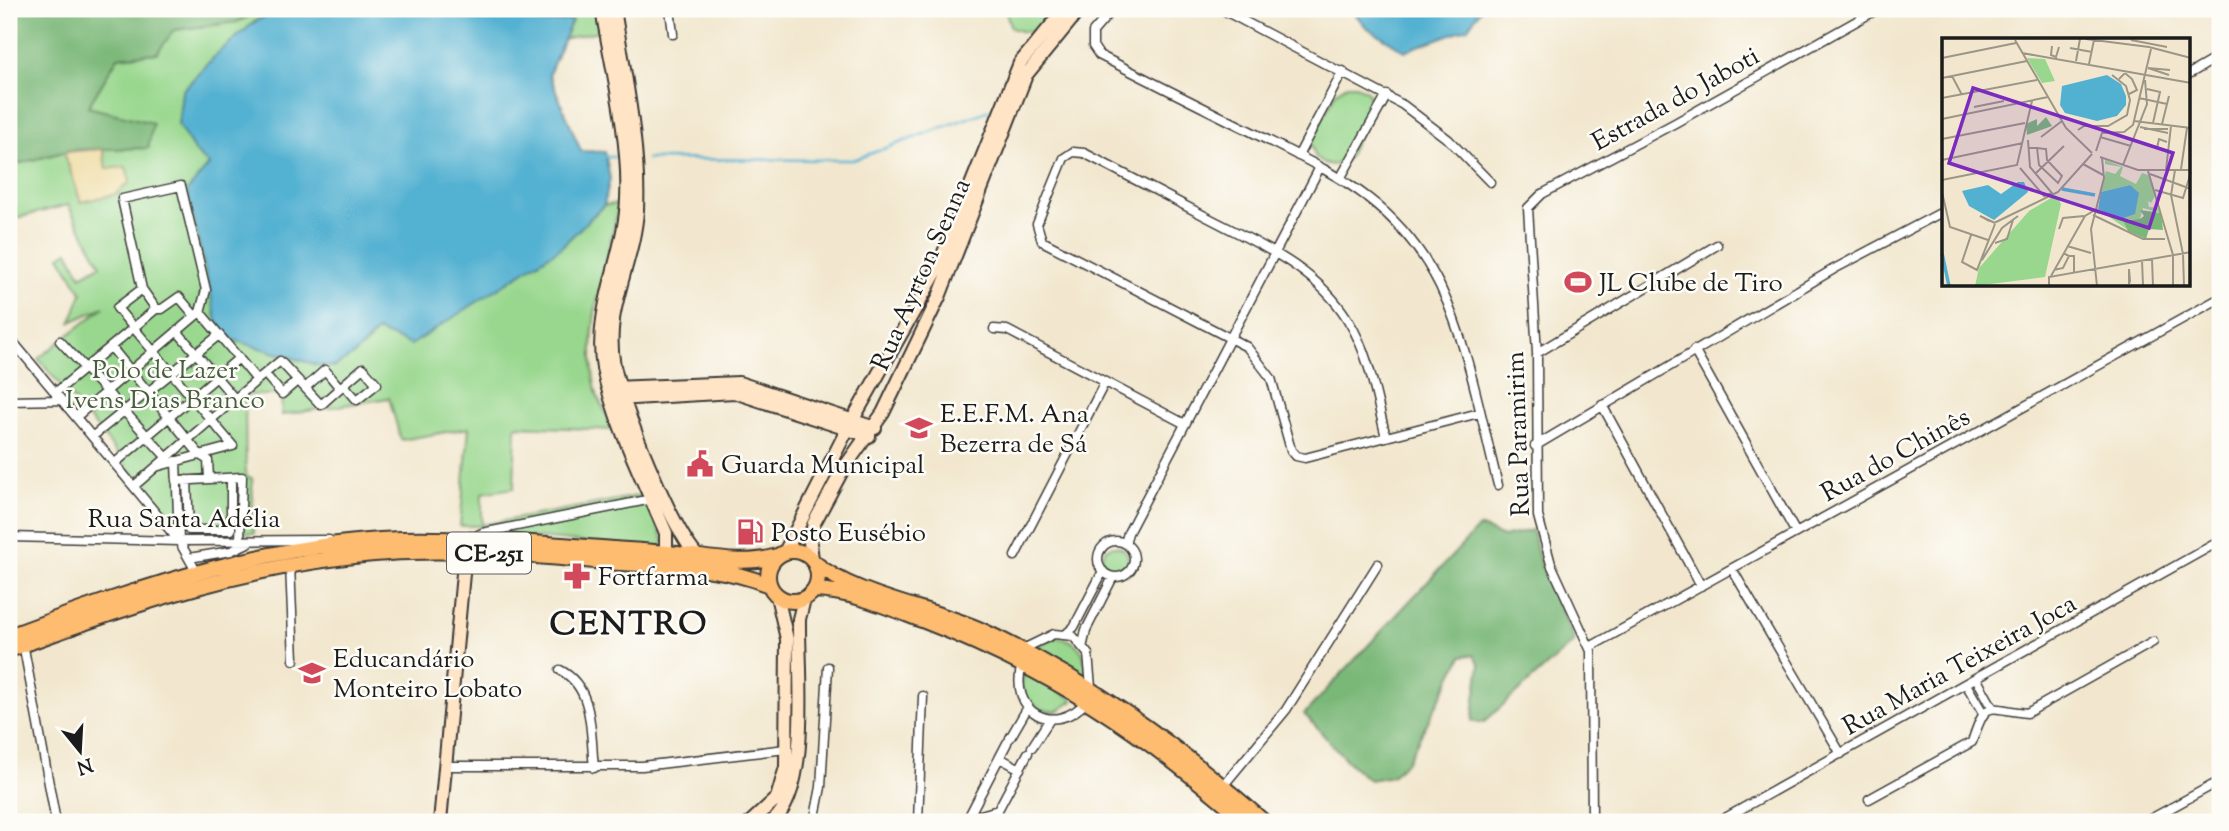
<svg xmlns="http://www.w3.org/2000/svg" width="2229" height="831" font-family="'Sorts Mill Goudy',serif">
	<rect width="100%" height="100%" fill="#fdfcf7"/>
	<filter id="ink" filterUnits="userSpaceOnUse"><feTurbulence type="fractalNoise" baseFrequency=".0143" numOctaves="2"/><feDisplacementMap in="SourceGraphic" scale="14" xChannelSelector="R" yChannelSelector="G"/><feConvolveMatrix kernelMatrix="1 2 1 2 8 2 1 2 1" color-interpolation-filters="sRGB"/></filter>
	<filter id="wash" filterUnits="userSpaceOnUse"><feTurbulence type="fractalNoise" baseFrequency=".00686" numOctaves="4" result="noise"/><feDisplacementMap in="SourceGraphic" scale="28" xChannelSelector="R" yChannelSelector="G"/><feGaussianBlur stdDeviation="1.57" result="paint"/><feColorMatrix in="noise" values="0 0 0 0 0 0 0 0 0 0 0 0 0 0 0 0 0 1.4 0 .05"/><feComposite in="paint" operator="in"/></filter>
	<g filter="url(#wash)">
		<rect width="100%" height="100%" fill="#f2e7ce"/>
		<path fill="#98d78d" stroke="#5a7a54" stroke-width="2" d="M263,9H288L257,20L218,53L182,91L194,150L209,165L233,340L317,365L334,367L368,343L377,330L495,288L560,248L604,205L619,204C607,263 582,330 596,391C599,404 609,418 615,430L516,426L514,488L482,493V525L644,495L664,541L659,549L482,533L481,526H460L469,428L401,440L389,398L282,415L281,395H245L246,477L252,478L254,533H178L99,430L38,359L104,307L71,322L82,293L60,256L68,251L81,276L101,265L68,205L9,220V166L64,152L81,202L106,169L103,149L148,148L88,107L118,57L157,53L173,30L237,22Z
			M497,9H594L599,31L563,39L572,21L542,23Z
			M1005,9H1058L1039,30L1024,32L1011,28Z
			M1347,85H1356L1368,92L1372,110L1347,159C1335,167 1324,167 1315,156L1311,142L1336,92Z
			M1102 559a13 13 0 1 1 26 0a13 13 0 1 1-26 0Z
			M1058,637C1081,641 1086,654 1086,675L1083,676L1038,650L1042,643Z
			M1026,673L1072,698L1073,701L1058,711C1038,714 1011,693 1026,673Z"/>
		<path fill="#7ab878" stroke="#4b6a4a" stroke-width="2" d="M9,9H263L237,22L174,30L157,53L118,57L88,107L153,123L148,148L71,150L9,166Z
			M1479,527L1503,537L1532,530L1541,565L1575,641L1483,723L1472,721L1480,664L1474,655L1462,656L1408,760L1392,776L1370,780C1345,763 1326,736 1304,714Z"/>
		<path fill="#eeda9e" stroke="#857b5d" stroke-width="2" d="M103,149L106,169L126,167L130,182L116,194L81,202L64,152Z"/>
		<path fill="#52b1d1" stroke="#376676" stroke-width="2" d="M288,9H497L542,23L572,20L549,74L581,151L605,152L610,179L604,205L560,248L411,345L377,331L355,354L334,367L317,365L233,340L217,322L187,191L209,165L194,150L178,125L182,91L218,53L257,20Z
			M1351,9H1481L1468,28L1405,51L1366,27Z"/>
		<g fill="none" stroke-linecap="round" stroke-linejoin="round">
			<path stroke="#52b1d1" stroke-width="2.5" d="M604,157H619
				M647,159L853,160L998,107"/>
		</g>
	</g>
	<g filter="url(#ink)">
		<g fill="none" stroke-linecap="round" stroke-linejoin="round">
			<g stroke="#3c3a37" stroke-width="11">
				<path id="street" d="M670,9L673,34
					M1113,9L1093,32V46L1099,55C1148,80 1197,105 1246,129C1329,172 1395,196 1440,286C1469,347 1481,419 1498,485
					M1221,9L1403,105L1449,140L1490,182
					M2189,74L2220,56
					M1298,156L1343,71
					M1341,177L1387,95
					M142,289L117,308L233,446L159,466
					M156,309H162L179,297L195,316
					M994,329L1007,330L1185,424
					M177,331L235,399
					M9,337L179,541L196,571
					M60,341L169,460
					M111,347L200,455L208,460L209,479
					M1694,350L1796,533
					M1537,353L1717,245
					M265,374L282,394L298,380
					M257,380L280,361L321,405C335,392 349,380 363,368L377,384L357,400L344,385
					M305,388L325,370L340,388
					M55,393L156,309L142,289L122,199L181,186L206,290L200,312L257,380L134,486
					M9,401L61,400
					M1602,405L1701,586
					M76,417L200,312
					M93,436L219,335
					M1386,437C1376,398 1370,355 1348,320C1316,267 1256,243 1203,215C1163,194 1124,174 1084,153L1073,152L1064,158L1037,224L1042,241L1247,347L1271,378L1291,450L1296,456L1305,458L1479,413
					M1535,446L1834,269L1944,211
					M176,461L179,541
					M115,463L239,358
					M187,480L189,530H231V478
					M176,481L242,477L240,540
					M9,537L179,541L329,540
					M474,537L482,533L647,500L650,496
					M1098 559a18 18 0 1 1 36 0a18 18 0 1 1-36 0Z
					M1125,543L1128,533L1320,167
					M1015,556L1105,382
					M189,558L231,551L250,542
					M290,565L294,660
					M1732,569L1841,754
					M1066,634L1074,627L1103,571
					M23,643L56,822
					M1083,644L1086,630L1113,577
					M1590,647L2220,298
					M1021,650L1054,634L1073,636L1088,654L1091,687
					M1022,664C1008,712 1054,738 1087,701
					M560,670C595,688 590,733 594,768
					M1976,678L1993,708
					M1966,684L1983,713
					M1010,738L1028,707
					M1032,747L1050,719
					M1000,758L1020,769
					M447,766H642L786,749
					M1223,786L1286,710L1378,564
					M1869,799L1972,742C1987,697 1987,709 2027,713L2153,642
					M967,820L1007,743
					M814,822L821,787L828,667
					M918,822L923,696
					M956,822L998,810L1028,753
					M1592,822L1591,651L1551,564L1538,516L1537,353L1528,208L1542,194L1675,123L1878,9
					M1718,822L2220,541
					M2145,822L2220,781"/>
			</g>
			<g stroke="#3c3a37" stroke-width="16">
				<path id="secondary" d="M602,9C612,69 630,139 627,199C625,255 593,311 603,368C614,422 644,482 666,533V553
					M614,9C624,72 640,146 637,210C635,246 619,282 613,319C611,334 611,351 614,366C623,408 670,525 697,556
					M613,388L739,383L875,428
					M617,399L734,392L869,436
					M785,552L848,428L937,270L1020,63L1065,9
					M812,560L810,542L814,523L842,471L883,413L939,297L1026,75L1080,9
					M440,822L465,552
					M751,822L777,798L786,767L787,639L777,596
					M772,822C812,789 798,670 799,619L804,599"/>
			</g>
			<g stroke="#3c3a37" stroke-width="18">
				<path id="primary" d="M768 576a25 25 0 1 1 50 0a25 25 0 1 1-50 0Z
					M815,563C855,597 933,608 983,631C1088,680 1177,745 1264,822
					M814,590C852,591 887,607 922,620C1052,670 1142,731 1247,822
					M9,636C146,585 286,536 434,539C512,540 590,547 667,553C704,556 741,567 777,556
					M9,650C132,604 256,562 388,553C461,548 534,556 606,562C660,566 718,564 769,585"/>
			</g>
			<use href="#street" stroke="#fff" stroke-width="8"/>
			<use href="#secondary" stroke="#ffe4c6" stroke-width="12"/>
			<use href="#primary" stroke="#febc70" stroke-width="14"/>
		</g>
	</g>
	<defs>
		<g id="stadium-bare" transform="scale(2.1)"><path d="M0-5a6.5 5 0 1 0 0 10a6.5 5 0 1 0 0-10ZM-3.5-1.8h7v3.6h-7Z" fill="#d1495b" stroke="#fdfcf7" stroke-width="2.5" paint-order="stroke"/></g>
		<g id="school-bare" transform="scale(2.1)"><path d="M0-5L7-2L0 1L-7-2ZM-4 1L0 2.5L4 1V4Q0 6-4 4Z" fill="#d1495b" stroke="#fdfcf7" stroke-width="2.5" paint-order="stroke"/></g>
		<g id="civic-bare" transform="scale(2.1)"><path d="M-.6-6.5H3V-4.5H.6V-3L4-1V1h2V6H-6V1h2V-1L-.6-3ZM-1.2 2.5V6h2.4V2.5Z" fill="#d1495b" stroke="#fdfcf7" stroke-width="2.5" paint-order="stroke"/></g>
		<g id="fuel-bare" transform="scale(2.1)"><path d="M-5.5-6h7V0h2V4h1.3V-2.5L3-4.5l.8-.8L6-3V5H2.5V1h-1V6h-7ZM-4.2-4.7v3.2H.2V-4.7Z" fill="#d1495b" stroke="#fdfcf7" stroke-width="2.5" paint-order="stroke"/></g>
		<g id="pharmacy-bare" transform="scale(2.1)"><path d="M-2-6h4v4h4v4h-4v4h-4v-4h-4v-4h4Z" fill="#d1495b" stroke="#fdfcf7" stroke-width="2.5" paint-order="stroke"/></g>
	</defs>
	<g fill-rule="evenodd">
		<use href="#stadium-bare" x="1578" y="282"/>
		<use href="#school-bare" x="919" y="428"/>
		<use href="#civic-bare" x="700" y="464"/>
		<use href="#fuel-bare" x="750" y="532"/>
		<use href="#pharmacy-bare" x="577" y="576"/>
		<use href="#school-bare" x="312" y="673"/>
	</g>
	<g text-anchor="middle" stroke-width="5" stroke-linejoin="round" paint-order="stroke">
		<rect fill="#fdfcf7" stroke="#605f5e" stroke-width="2" x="447" y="532.5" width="84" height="41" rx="5"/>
		<g font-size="24" font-weight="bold" fill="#1c1c1c">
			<text x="489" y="561">CE-251</text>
		</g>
		<g font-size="26" fill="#1c1c1c" stroke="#fdfcf7">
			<text transform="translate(1675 98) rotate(-29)" y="9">Estrada do Jaboti</text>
			<text transform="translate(920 274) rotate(-66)" y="9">Rua Ayrton Senna</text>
			<text transform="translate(1517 434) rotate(-92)" y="9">Rua Paramirim</text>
			<text transform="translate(1895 454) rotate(-29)" y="9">Rua do Chinês</text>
			<text x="184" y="527">Rua Santa Adélia</text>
			<text transform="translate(1959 664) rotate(-29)" y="9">Rua Maria Teixeira Joca</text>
		</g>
		<g font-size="26" fill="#1c1c1c" stroke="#fdfcf7" text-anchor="start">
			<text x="1599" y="291">JL Clube de Tiro</text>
			<text x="940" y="422">E.E.F.M. Ana<tspan x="940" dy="30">Bezerra de Sá</tspan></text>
			<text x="721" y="473">Guarda Municipal</text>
			<text x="771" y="541">Posto Eusébio</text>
			<text x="598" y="585">Fortfarma</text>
			<text x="333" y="667">Educandário<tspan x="333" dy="30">Monteiro Lobato</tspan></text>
		</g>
		<g font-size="26" fill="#475d44" stroke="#fdfcf7">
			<text x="165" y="378">Polo de Lazer<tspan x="165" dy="30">Ivens Dias Branco</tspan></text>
		</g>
		<g font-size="33" font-weight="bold" letter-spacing="2" fill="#1c1c1c" stroke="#fdfcf7">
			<text x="629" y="634">CENTRO</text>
		</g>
	</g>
	<g transform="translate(1942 38)">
		<rect width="248" height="248" fill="#f2e7ce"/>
		<path d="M85,20L103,21L113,43L100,45ZM163,122L181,129L178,138L194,146L200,135L206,137L214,156L209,165L206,163L207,169L218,170L219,175L201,170L198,181H186V192L163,176H153L157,175L154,170L172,179L193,169L188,147L159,154L164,133L173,136L179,129L163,126ZM114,157L119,166L103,239L33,248L37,230L87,173Z" fill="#98d78d"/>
		<path d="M104,79L110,88L85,97L84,86L95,81V88ZM198,172L219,175L221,192L207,191L204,201L186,193L181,182L198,181L202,178Z" fill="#7ab878"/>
		<path d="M165,37L179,46L184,58V67L175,78L155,83L123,75L118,67L120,48ZM76,144H82L86,154L52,182L27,168L20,153L46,147L59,156ZM188,147L197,155L193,176L178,181L156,171L159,154Z" fill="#52b1d1"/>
		<path fill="none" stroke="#52b1d1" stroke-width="3.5" d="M120,151L153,157M0,215L7,248"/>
		<path fill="none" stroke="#9c9687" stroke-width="2" d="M144,1L207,9L249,20M73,2L124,90L150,115M189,2L225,9M110,8L109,17L114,19L117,9M128,10L150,14M80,15L249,45M0,20L74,5M134,23L138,1M147,26L152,2M227,37L206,30L228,32M10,38L20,57M0,40L85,23M177,41L183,35L190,41L195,52L187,56M205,51L218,54L211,85M0,60L95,42M197,60L225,66M32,69L62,63M0,81L106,59M192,83L249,90M220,86L227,58M198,89L226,95M202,91H226M136,92L142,88H166L185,77L188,62L184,48L170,37M99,99L120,83M158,99L189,108M0,101L83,85M225,104L217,101L215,110L226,113M86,110H95L103,111H104L105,122L120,138L116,145L97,127L95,110M154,113L160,95L182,94L191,87L209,11M158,119L196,132H249M0,122L81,105M141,126L161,137M181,127L205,66L203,42M78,130L102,158L110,155L88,129L86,102M239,131L245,90M224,132L229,88M233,132L229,157L241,216L242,248M206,133L231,217V248M93,136L122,108M208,136L249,151M0,142L75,127L90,63M213,152L241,160L249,134M0,154L8,189L46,202M151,177L201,201H223M47,183L38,178L53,185M52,185L116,154L150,116M117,191L121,180L142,178M29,197L20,224L35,232L53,186M53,205L65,201L71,182M125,208L149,215M127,218H132V235M210,221L211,248M40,222L60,190L76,178M200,222L201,248M187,231L188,243L187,246ZM112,232L121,230L127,218L121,215M109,238L143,178L153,172M107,248V239L249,214M155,248L149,191L162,140L160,120"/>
		<path fill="#7b2cbf" fill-opacity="0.15" stroke="#7b2cbf" stroke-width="3.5" d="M31,50L231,115L207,190L7,125Z"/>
		<rect width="248" height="248" fill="none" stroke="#1c1c1c" stroke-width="3.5"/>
	</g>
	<rect width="2229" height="831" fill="none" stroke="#fdfcf7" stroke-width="35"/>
	<g transform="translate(80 751) rotate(162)" stroke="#fdfcf7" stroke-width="5" paint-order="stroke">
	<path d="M0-5L12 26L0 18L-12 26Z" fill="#1c1c1c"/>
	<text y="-10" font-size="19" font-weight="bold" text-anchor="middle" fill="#1c1c1c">N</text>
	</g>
</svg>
